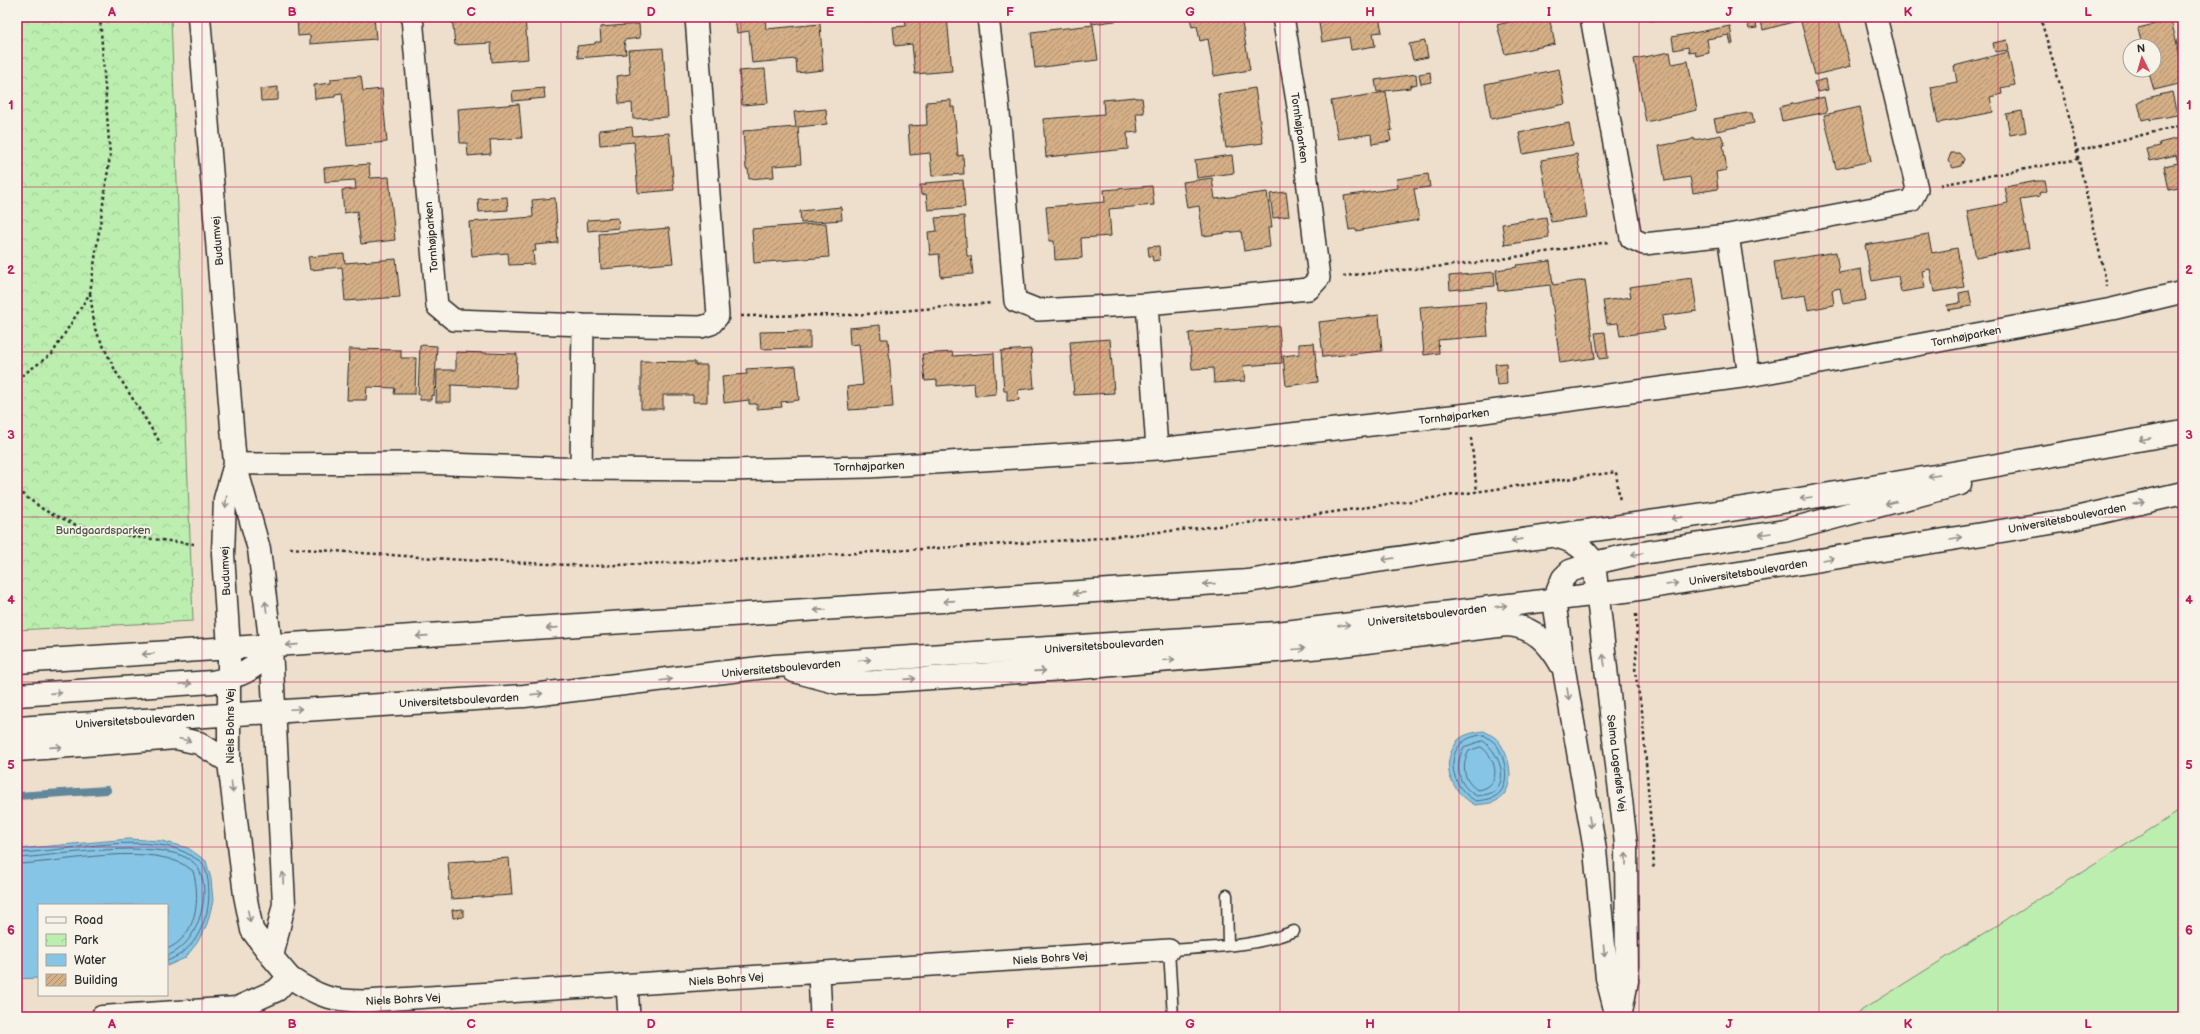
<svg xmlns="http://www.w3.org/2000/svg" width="2200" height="1034" font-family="'Balsamiq Sans',sans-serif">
	<defs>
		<pattern id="park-crowns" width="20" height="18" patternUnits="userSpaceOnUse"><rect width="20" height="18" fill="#bbeeaf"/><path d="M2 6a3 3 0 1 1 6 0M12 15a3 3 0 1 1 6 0" fill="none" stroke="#a1cc97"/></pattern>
		<pattern id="building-hatch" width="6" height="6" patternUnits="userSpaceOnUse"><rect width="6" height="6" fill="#d5af86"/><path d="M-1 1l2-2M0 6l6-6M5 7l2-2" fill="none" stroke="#ad8f6e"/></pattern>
	</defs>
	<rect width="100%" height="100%" fill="#eddfcb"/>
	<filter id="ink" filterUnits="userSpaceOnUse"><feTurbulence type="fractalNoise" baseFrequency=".025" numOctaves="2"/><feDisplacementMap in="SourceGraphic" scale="8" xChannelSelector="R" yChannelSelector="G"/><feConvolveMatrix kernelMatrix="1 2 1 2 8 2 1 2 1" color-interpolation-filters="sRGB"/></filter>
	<g filter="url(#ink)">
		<path fill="#bbeeaf" stroke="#738c6d" d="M2183,809V1017H1851Z"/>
		<path fill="url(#park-crowns)" stroke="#738c6d" d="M17,17H171L193,621L17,630Z"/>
		<path fill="#86c5e6" stroke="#62879b" d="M1484,731C1489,734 1496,737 1499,742C1511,757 1517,790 1496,801C1490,804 1482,804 1475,805C1454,793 1441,771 1453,748C1455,746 1456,742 1458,740C1464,734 1476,732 1484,731Z
			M129,839L162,841L188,848L206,861L211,879L213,901L207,924L197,943L185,958L167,966V905H39V978L17,979V849Z"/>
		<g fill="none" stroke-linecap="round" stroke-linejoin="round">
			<path stroke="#4f6976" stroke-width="1" d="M1484,735C1488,738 1493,741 1496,744C1506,758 1512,788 1494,797C1489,800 1482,800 1476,801C1445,785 1443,736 1484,735Z
				M1483,741C1497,750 1511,779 1493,792C1488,795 1482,795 1477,796C1457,786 1454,765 1464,747Z
				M1481,747C1497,757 1503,787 1478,790C1463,782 1461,765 1469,751Z
				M17,853C64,852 154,829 193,857C196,859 201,861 203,864C210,877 210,898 207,912C200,936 190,952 167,961
				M17,858C52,857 178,833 198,868C205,879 205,897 202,909C197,930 187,948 167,956
				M17,864C63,863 157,839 193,871C201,898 197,937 167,949"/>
			<path stroke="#62879b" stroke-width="8" d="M17,796L107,790"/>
		</g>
		<path fill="url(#building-hatch)" stroke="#2b2b2b" d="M297,17H374L376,39L310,44V35L298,36Z
			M452,17H525L528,59L492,62L491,43L455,45Z
			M634,17H659V20L635,22Z
			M765,17L766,29L820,24L823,70L797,73L796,59L752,63L749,31L737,33L735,19Z
			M864,17H947L952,71L915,74L912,44L895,46L893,27L906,26L905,17L864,21Z
			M1091,17H1129V19L1092,24Z
			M1190,17H1241L1250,70L1214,76L1208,39L1200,41L1197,26L1192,27Z
			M1318,17H1379L1382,32L1373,33L1375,46L1351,50L1349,37L1322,42Z
			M1511,17H1549L1555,44L1505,54L1497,25L1512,21Z
			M1650,17H1670L1651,21Z
			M1760,17H1803L1804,19L1763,30Z
			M1820,17H1838L1851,66L1815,75L1801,22Z
			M1913,17H1928L1914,21Z
			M1755,19L1757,28L1749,29L1747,21Z
			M2171,20L2183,68V83L2154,90L2148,70H2154V46H2142L2138,28Z
			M639,24L640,38L624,40L626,54L578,58L577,46L595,44V42H601L600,27Z
			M1093,25L1098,60L1035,68L1031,32Z
			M1730,26L1733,44H1731L1729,35L1707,39L1709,53L1696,56L1695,51L1689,52L1688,47L1674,50L1672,37Z
			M2007,40L2009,50L1995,52L1993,43Z
			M1425,41L1428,57L1413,60L1409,44Z
			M663,48L668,117L633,119L632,103L619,104L617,76L630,74L628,50Z
			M1670,52L1672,64L1688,61L1697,110L1646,122L1634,59Z
			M2008,52L2015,85L2001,88L2002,94L1990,97L1993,112L1938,123L1931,87L1957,82L1954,66Z
			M765,69L768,103L742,105L739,71Z
			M1559,69L1565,104L1491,119L1485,84Z
			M1430,72L1431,82L1421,84L1419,74Z
			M1416,74L1417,84L1410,86V88L1377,92L1375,80Z
			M361,76L363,91L382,89L387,142L347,146L342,93L335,94V97L315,99L314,85L331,83V79Z
			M1826,79L1828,90L1817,92L1814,82Z
			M278,87V100L261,101L260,89Z
			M544,88L545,98L513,101L512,91Z
			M1255,88L1263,143L1226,148L1218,94Z
			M1386,92L1392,130L1389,131L1391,141L1372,144L1371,134L1338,139L1331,101Z
			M2172,92L2177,115L2150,120V118L2142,120L2138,103L2147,98Z
			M1135,97V98H1142L1144,113H1136L1138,132L1127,133L1128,149L1046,157L1043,119L1104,114L1103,100Z
			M1824,97L1827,112L1782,121L1779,107Z
			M951,100V107H954L958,156L963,155L964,174L932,176L930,153L910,155L908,126L927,125L926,102Z
			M519,104L522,138L490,140L491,154L468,156L467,143H460L458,109Z
			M1860,107L1871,161L1836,169L1824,115Z
			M826,109L827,124L798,127L801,164L773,166L774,177L749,179L748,169H746L743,131L796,127L794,112Z
			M2022,111L2026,132L2010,135L2006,114Z
			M1747,113H1752L1754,123L1717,131L1714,119Z
			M1569,123L1573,145L1523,154L1519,133Z
			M632,127L633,136L669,133L674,190L638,193L634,142L600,145L599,130Z
			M1721,135L1725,145H1723L1727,170L1716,172L1718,189L1693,193L1690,177L1665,181L1659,146L1690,140L1694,138V140Z
			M2183,137V187L2169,190L2164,166L2178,163L2176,155L2150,161L2147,149L2160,146L2159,143Z
			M1951,153H1959L1964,159L1961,166L1953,168L1948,161Z
			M1577,154L1587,217L1551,222L1541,160Z
			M1232,155L1234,173L1197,178L1195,160Z
			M369,164L370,178L389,177L395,240L361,244L357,215L358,211L344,213L342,190L356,189L355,180L325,182L324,168Z
			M1428,174L1430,187L1414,189L1419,220L1356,231L1355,229L1349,230L1344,196L1398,188L1397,179Z
			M1212,178L1215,199L1267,192L1272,227L1268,228L1270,247L1244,251L1241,231L1203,236L1199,206L1187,208L1183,182Z
			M963,180L965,207L928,210L926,194L921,195L920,185H926L925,183Z
			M2037,181H2045L2047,191L2039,193L2040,196L2020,199L2029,248L1976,258L1967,211L2008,203L2005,187Z
			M1152,186L1154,205L1109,209L1111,236L1081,238L1082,258L1055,260L1054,241H1049L1046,207L1105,202L1104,190Z
			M1286,192L1289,216L1273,218L1270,194Z
			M507,197L508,210L479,212L478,199Z
			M555,198L558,243L535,245L536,251H533L534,264L509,265L508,253L472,256L469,222L533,217L532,200Z
			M841,207L842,220L801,223L800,211Z
			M964,216L967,256H971L973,274L941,277L939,254L930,255L928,232L937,231L935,218Z
			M1546,217L1549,238L1505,245L1502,224Z
			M618,218L619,228L588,231L587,220Z
			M826,223L829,257L754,263L752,229Z
			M669,228L673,263L601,269L599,234Z
			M1928,234L1932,253L1957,248L1964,287L1934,292L1930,269L1922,271L1925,288L1901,292L1898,276L1872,281L1865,245Z
			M1159,246L1160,260L1153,261L1152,256H1149L1148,247Z
			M1836,252L1839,273L1861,269L1866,300L1843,304L1840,288L1832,290L1834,305L1808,310L1805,295L1780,299L1774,262Z
			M344,254L345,263L396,259L400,297L345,301L342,267L310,270L308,257Z
			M1550,261L1553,285L1585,280L1595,358L1560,363L1550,285L1498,291L1496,270L1517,267L1516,265Z
			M1494,272L1495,286L1450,290L1449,276Z
			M1692,278L1697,311L1662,316L1664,330L1620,336L1618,323L1607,324L1603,301L1631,297L1629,287Z
			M1969,291L1972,306L1948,310L1947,305L1960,303L1959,293Z
			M1485,302L1488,336L1438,340L1439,353L1424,355L1420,307Z
			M1379,315L1382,351L1323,357L1319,322Z
			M880,325L881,339H888L893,407L849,410L847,387L863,385L859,344L850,345L849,328Z
			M1279,326L1282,363L1243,366L1245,381L1214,383L1213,368L1192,369L1189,333Z
			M810,331V348L761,349L760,332Z
			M1605,332L1608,358L1599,359L1595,333Z
			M1110,339L1114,393L1074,395L1070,342Z
			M1314,343L1318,382L1286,386L1283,356L1299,354V344Z
			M420,345L437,346L434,396L431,395V400H420V395H418Z
			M349,349L401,350V358H416L415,394H394L395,388L367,387L366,400H347Z
			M1031,349L1034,388L1018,390L1019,400L1007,401V391H1004L1001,351Z
			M456,352L517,354L516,388L451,385V402H436L437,370H456Z
			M952,352L953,356L994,353L996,394L975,396L974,383L937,386V380L925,381L922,354Z
			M641,361L695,362V365H707V402H693V395H663V409H641Z
			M1506,363L1507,384L1497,385L1495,364Z
			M796,366L799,400L781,402L782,407L757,409V404H749V400L724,403L722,376L747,374L746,369Z
			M509,858L512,895L451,899L448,862Z
			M463,909V917L453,918L452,910Z"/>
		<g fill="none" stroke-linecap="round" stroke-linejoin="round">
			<g stroke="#2b2b2b" stroke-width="13">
				<path id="lane" d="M1227,895L1228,945
					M1173,1017L1169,950C1211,947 1256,947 1294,931"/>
			</g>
			<g stroke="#2b2b2b" stroke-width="24">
				<path id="street" d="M412,17L437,306L454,320L583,325L581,469
					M988,17L998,101L1015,301L1038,310L1147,304
					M1591,17L1631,238L1644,244L1728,235
					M583,325L701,327L711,324L718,316L696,17
					M1749,376L1728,235L1911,201L1917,189L1876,17
					M1157,449L1147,304L1309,289L1319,278L1299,113L1283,17
					M235,464L422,463L581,469L727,470L869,467L1157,449L1469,414L1749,376L2112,309L2183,292
					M819,973L821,1017
					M289,977C319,997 331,1001 366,1001L1169,950
					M627,985L629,1017"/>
			</g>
			<g stroke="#2b2b2b" stroke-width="25">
				<path id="secondary" d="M199,17L235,464L259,549L271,647L284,904L272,957
					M1554,536C1572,540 1584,547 1594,563L1626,844L1627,981L1620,1017
					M17,662L1248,581C1389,558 1530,539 1671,519C1843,494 2013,462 2183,432
					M794,671L839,683L874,682L1078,668L1333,646L1506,625C1534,626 1549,643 1562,666
					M17,695L212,682C241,676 254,672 271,647
					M17,728L524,696L775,666L1277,633L1633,590L2063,521L2183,493
					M17,750L176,738L199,743L229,762
					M102,1017L237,1008L277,990L289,977L272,957L252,930L245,895L229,762V649L223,554L225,499L235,464
					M1617,1017L1607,978L1595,850L1564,670L1554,600L1563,578L1570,571L1594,563L1629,555L1784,531L1960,484"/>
			</g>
			<path stroke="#2b2b2b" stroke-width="2.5" stroke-dasharray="3 3" stroke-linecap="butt" d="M2040,17L2067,108L2107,286
				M2076,151L2183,125
				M1940,185L2079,159
				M1343,276L1484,262L1608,242
				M90,293L95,329L116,372L161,444
				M741,316L855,315L991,303
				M17,379L52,354L90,293L110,156L100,17
				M1471,438L1477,492
				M17,490L44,510L76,525L136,537L194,544
				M290,548L463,560L592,566L740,560L1087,539L1200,528L1291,518L1616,472L1620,502
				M1636,614L1637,644L1635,672L1642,711L1654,865L1652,869"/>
			<use href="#lane" stroke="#f7f3e8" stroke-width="10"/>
			<use href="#street" stroke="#f7f3e8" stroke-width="21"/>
			<use href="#secondary" stroke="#f7f3e8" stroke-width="22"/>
		</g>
		<defs><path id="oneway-shaft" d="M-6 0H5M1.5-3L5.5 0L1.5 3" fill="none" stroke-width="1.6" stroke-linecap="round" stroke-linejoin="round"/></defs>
		<g stroke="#918f8a">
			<use href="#oneway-shaft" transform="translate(2145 439) rotate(170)"/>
			<use href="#oneway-shaft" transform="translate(1934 476) rotate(170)"/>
			<use href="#oneway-shaft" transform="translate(1806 498) rotate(171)"/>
			<use href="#oneway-shaft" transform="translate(226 502) rotate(96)"/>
			<use href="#oneway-shaft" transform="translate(1891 503) rotate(165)"/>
			<use href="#oneway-shaft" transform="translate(2139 503) rotate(-13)"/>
			<use href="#oneway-shaft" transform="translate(1677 518) rotate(171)"/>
			<use href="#oneway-shaft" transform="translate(1765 534) rotate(171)"/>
			<use href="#oneway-shaft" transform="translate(1956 538) rotate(-9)"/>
			<use href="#oneway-shaft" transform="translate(1517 540) rotate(172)"/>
			<use href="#oneway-shaft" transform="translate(1637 554) rotate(172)"/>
			<use href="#oneway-shaft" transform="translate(1388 559) rotate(172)"/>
			<use href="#oneway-shaft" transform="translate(1828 559) rotate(-9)"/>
			<use href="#oneway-shaft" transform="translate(1209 584) rotate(176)"/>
			<use href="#oneway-shaft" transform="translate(1672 584) rotate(-9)"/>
			<use href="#oneway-shaft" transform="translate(1079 593) rotate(176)"/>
			<use href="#oneway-shaft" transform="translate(949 601) rotate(176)"/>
			<use href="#oneway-shaft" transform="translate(1501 606) rotate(-7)"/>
			<use href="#oneway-shaft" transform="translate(266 607) rotate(-97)"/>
			<use href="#oneway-shaft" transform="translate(820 610) rotate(176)"/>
			<use href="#oneway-shaft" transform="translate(1344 625) rotate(-7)"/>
			<use href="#oneway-shaft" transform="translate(552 628) rotate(176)"/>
			<use href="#oneway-shaft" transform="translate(422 636) rotate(176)"/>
			<use href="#oneway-shaft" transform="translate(292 645) rotate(176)"/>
			<use href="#oneway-shaft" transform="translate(1299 649) rotate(-5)"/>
			<use href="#oneway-shaft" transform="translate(148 654) rotate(176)"/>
			<use href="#oneway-shaft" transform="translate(865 660) rotate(-4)"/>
			<use href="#oneway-shaft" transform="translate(1169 660) rotate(-5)"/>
			<use href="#oneway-shaft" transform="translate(1604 660) rotate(-98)"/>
			<use href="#oneway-shaft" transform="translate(1040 671) rotate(-4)"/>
			<use href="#oneway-shaft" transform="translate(910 679) rotate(-4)"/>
			<use href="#oneway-shaft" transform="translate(666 680) rotate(-7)"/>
			<use href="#oneway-shaft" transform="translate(186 684) rotate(-3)"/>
			<use href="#oneway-shaft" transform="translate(56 693) rotate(-4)"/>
			<use href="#oneway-shaft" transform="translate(537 694) rotate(-6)"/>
			<use href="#oneway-shaft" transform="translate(1568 694) rotate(81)"/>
			<use href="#oneway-shaft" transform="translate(296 709) rotate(-3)"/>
			<use href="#oneway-shaft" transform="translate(185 740) rotate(12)"/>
			<use href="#oneway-shaft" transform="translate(56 747) rotate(-4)"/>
			<use href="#oneway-shaft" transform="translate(232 787) rotate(83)"/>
			<use href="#oneway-shaft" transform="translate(1590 822) rotate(80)"/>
			<use href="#oneway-shaft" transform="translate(1626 859) rotate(-90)"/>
			<use href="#oneway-shaft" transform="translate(283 878) rotate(-93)"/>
			<use href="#oneway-shaft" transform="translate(249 916) rotate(78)"/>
			<use href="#oneway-shaft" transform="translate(1604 951) rotate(85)"/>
		</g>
	</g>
	<path fill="none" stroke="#c2185b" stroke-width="1" stroke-opacity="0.55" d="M202,17V1017M381,17V1017M561,17V1017M741,17V1017M920,17V1017M1100,17V1017M1280,17V1017M1459,17V1017M1639,17V1017M1819,17V1017M1998,17V1017M17,187H2183M17,352H2183M17,517H2183M17,682H2183M17,847H2183"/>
	<g text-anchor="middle" stroke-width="3.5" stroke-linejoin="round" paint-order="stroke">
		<g font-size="11" fill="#2b2b2b" stroke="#f7f3e8">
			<text transform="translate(1300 128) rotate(82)" y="4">Tornhøjparken</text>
			<text transform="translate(431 237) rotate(-95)" y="4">Tornhøjparken</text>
			<text transform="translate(217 241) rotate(-95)" y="4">Budumvej</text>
			<text transform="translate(1966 336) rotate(-11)" y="4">Tornhøjparken</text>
			<text transform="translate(1454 416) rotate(-7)" y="4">Tornhøjparken</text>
			<text transform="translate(869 466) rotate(-2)" y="4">Tornhøjparken</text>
			<text transform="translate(2067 518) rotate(-11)" y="4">Universitetsboulevarden</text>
			<text transform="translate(225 571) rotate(-93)" y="4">Budumvej</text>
			<text transform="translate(1748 572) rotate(-9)" y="4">Universitetsboulevarden</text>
			<text transform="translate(1427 615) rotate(-7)" y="4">Universitetsboulevarden</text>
			<text transform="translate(1104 645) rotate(-4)" y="4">Universitetsboulevarden</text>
			<text transform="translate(781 668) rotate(-5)" y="4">Universitetsboulevarden</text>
			<text transform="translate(459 700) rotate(-3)" y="4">Universitetsboulevarden</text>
			<text transform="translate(135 720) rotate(-4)" y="4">Universitetsboulevarden</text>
			<text transform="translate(230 726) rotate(-90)" y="4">Niels Bohrs Vej</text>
			<text transform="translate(1617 763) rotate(83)" y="4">Selma Lagerløfs Vej</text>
			<text transform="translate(1050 958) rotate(-4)" y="4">Niels Bohrs Vej</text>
			<text transform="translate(726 979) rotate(-4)" y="4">Niels Bohrs Vej</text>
			<text transform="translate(403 999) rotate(-3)" y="4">Niels Bohrs Vej</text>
		</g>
		<g font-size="11" fill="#485245" stroke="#f7f3e8">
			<text x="103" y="534">Bundgaardsparken</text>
		</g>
	</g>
	<rect width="2200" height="1034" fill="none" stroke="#f7f3e8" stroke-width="44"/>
	<rect x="38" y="904" width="130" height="92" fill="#f7f3e8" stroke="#a5a39c"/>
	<rect x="46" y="917" width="20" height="6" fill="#f7f3e8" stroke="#a5a39c"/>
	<text x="74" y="924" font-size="12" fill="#2b2b2b">Road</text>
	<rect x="46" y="934" width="20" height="12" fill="url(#park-crowns)" stroke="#a5a39c"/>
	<text x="74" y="944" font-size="12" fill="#2b2b2b">Park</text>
	<rect x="46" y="954" width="20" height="12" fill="#86c5e6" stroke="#a5a39c"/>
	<text x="74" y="964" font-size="12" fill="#2b2b2b">Water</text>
	<rect x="46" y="974" width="20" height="12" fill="url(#building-hatch)" stroke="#a5a39c"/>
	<text x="74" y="984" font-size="12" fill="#2b2b2b">Building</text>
	<g transform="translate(2142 58) rotate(355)"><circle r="19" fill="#f7f3e8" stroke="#a5a39c"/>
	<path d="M0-3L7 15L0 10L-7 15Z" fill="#d1495b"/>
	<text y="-6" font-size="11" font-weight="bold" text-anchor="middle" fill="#2b2b2b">N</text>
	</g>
	<rect x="22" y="22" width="2156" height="990" fill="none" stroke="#c2185b" stroke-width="1.5"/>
	<g font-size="13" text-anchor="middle" font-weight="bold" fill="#c2185b">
		<text x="112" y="16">A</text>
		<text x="292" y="16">B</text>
		<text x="471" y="16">C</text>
		<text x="651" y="16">D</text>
		<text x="830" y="16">E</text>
		<text x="1010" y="16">F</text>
		<text x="1190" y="16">G</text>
		<text x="1370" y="16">H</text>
		<text x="1549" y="16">I</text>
		<text x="1729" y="16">J</text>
		<text x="1908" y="16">K</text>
		<text x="2088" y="16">L</text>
		<text x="11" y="109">1</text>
		<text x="2189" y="109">1</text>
		<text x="11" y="274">2</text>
		<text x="2189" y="274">2</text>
		<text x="11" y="439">3</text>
		<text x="2189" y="439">3</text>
		<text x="11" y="604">4</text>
		<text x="2189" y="604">4</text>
		<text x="11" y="769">5</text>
		<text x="2189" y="769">5</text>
		<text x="11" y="934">6</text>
		<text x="2189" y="934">6</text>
		<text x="112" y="1028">A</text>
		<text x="292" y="1028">B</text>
		<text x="471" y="1028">C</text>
		<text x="651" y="1028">D</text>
		<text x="830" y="1028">E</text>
		<text x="1010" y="1028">F</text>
		<text x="1190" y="1028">G</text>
		<text x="1370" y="1028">H</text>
		<text x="1549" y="1028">I</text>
		<text x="1729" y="1028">J</text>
		<text x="1908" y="1028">K</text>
		<text x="2088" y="1028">L</text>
	</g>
</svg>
